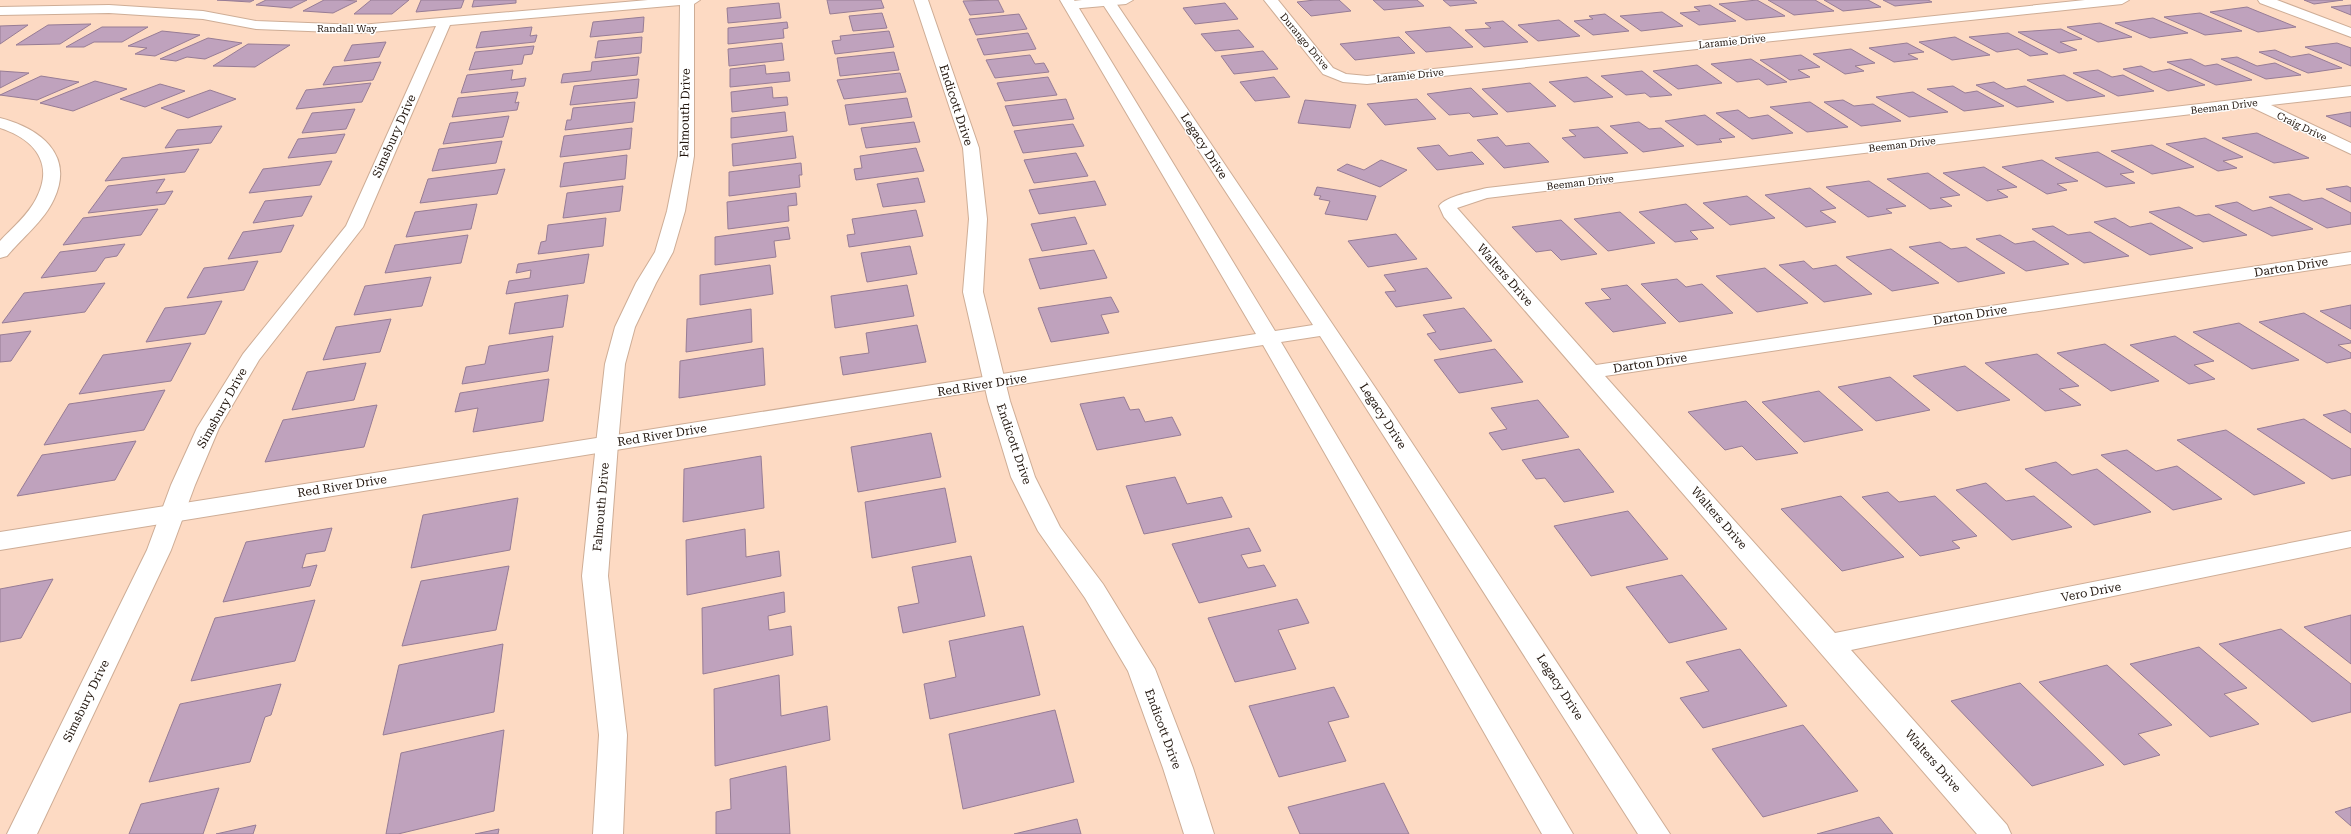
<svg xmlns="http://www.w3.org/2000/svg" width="2351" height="834" font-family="'Roboto Serif',serif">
	<rect width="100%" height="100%" fill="#fddac3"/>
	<path fill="#bfa2bd" stroke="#977c95" d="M217,0H254L250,2Z
		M266,0H307L291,8L256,5Z
		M324,0H343L357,1L333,13L303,11Z
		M371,0H409L392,14H354Z
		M421,0H464L461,8L416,12Z
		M474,0H516V3L472,7Z
		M827,0H881L884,8L830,14Z
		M998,0L1004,12L970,15L963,1Z
		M1315,0H1339L1351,11L1311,16L1297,2Z
		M1373,0H1417L1424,6L1384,10Z
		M1443,0H1473L1477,3L1450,6Z
		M1757,0L1785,16L1746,20L1719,4Z
		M1768,0H1815L1834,11L1794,15Z
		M1824,0H1868L1881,7L1843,11Z
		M1883,0H1928L1932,2L1895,6Z
		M2304,0H2343L2314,4Z
		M779,3L781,18L728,23L727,8Z
		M1225,3L1238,19L1195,24L1183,8Z
		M1710,5L1736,21L1699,25L1680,13L1700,11L1694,7Z
		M2351,5V15L2331,7Z
		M2247,7L2296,27L2258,32L2210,12Z
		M1662,12L1683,26L1641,31L1620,16Z
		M882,13L887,28L853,31L849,16Z
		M2200,13L2242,31L2205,35L2164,17Z
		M1019,14L1027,29L976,35L969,19Z
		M1605,14L1629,31L1593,35L1574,21L1593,19L1589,16Z
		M644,17L643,32L590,37L593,22Z
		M2153,18L2188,33L2150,38L2115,23Z
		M1559,20L1580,36L1538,41L1518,25Z
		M1503,21L1528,42L1484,47L1465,30L1491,28L1485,23Z
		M787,22L788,28L783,29L784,38L728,44V28Z
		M2100,23L2132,37L2098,42L2067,27Z
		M91,24L60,44L16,45L48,25Z
		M28,25L0,44V26Z
		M102,27H148L122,42H94L84,47H66Z
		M532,27L530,36L537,35L535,42L476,48L481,32Z
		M1450,27L1473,47L1426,52L1405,32Z
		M2061,29L2082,39L2060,42L2077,50L2059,53L2018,32Z
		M1239,30L1254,47L1215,51L1201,34Z
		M162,31L200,35L155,56L135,54L147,48L128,46Z
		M889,31L894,47L835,54L832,41L841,40L840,36Z
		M1028,33L1036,49L984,55L977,39Z
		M2008,33L2048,54L2030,56L2018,49L1997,52L1969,37Z
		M642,37L641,53L595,58L598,41Z
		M1399,37L1415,53L1355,60L1340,44Z
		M1955,37L1990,55L1952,60L1919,42Z
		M208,38L242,43L205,59L187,57L176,61L160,59Z
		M386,42L379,57L344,61L352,45Z
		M782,43L784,60L729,66L728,49Z
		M1907,43L1924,52L1908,54L1918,59L1894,62L1869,48Z
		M2337,43L2351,48V66L2305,47Z
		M248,44L290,45L255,67L213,66Z
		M534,46L532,54L524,55L522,64L469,70L475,52Z
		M1851,49L1875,63L1855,66L1864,71L1845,74L1813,54Z
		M2275,50L2291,57L2309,54L2342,68L2308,73L2259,52Z
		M1263,51L1278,69L1234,74L1221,56Z
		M894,52L899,70L840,76L837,58Z
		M1030,55L1035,64L1044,63L1049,72L995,78L986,60Z
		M1801,55L1820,67L1798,70L1810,77L1790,80L1760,60Z
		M639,57L637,75L561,83L563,74L591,71L592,62Z
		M2237,57L2257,66L2275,63L2301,75L2266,79L2221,59Z
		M1751,59L1787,82L1767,85L1759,79L1737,82L1711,64Z
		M2191,59L2205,66L2217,64L2252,80L2216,85L2167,62Z
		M381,62L373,80L323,85L333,67Z
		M765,65L766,74L789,72L790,81L730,87V69Z
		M1697,65L1722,83L1678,89L1653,71Z
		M2141,66L2153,72L2170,69L2205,85L2168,91L2123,69Z
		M513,70L511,80L526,78L524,86L461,93L467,75Z
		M2098,70L2112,77L2123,75L2154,91L2118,96L2073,73Z
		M0,71L29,73L0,88Z
		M1642,71L1672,95L1650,97L1645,93L1626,95L1601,76Z
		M900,73L906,92L844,99L837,80Z
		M2064,75L2105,96L2067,101L2027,80Z
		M41,76L79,82L37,100L0,95Z
		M1048,77L1057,95L1005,101L997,83Z
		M1274,77L1290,97L1255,101L1240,82Z
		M1587,77L1613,97L1574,102L1549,82Z
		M639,79L637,98L570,105L574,86Z
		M95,81L127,89L73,111L40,103Z
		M1994,82L2006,89L2025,86L2054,102L2017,107L1976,85Z
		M371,83L362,102L296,109L306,90Z
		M1530,83L1556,106L1507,112L1482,89Z
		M160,84L185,91L145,107L120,99Z
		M1953,86L1965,93L1977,91L2004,106L1964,111L1927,89Z
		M772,87L773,98L787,97L788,105L732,112L731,92Z
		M1471,88L1498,114L1473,117L1469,113L1449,115L1427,94Z
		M210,90L236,99L188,118L161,108Z
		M518,92L515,103L519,102L517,110L452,117L458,98Z
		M1913,92L1948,112L1909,117L1876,97Z
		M907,98L912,117L849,125L845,105Z
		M1066,99L1074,119L1013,126L1005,106Z
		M1417,99L1436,119L1385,125L1367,104Z
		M1305,100L1356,105L1350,128L1298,123Z
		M1843,100L1854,106L1873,104L1901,121L1861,126L1824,102Z
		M635,102L633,122L565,130L567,120H571L573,108Z
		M1810,102L1848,127L1807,132L1770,107Z
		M355,109L346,129L302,133L312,113Z
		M1738,110L1749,118L1768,115L1793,133L1752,139L1716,113Z
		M785,112L787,131L731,138V118Z
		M2351,112V127L2326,116Z
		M1705,115L1735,137L1719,139L1722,142L1697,145L1665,121Z
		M509,116L503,137L443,144L450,123Z
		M914,122L920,142L866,148L861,128Z
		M1639,122L1649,129L1661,128L1684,146L1643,152L1610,126Z
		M1073,124L1084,146L1023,153L1014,131Z
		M222,126L211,143L165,148L177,130Z
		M1598,127L1628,153L1584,158L1562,138L1576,136L1569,130Z
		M632,128L630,149L560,157L564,136Z
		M2257,133L2309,158L2274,163L2222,138Z
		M345,134L336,153L288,158L298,139Z
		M793,136L796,158L733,166L732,144Z
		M1498,137L1506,146L1529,143L1549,162L1504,168L1477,140Z
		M2205,138L2243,157L2223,161L2237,168L2218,171L2166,144Z
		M502,141L496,163L432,171L439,149Z
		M1439,145L1449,156L1472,152L1484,164L1437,170L1417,148Z
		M2152,145L2194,167L2152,174L2111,151Z
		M916,148L924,171L856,180L854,169L862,168L860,156Z
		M199,149L185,172L105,181L122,158Z
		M2098,152L2134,172L2120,174L2135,183L2106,187L2055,158Z
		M1076,153L1088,176L1034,183L1024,160Z
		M627,155L625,179L560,187L564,163Z
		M1381,160L1407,170L1380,187L1337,170L1347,164L1364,170Z
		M2042,160L2078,181L2057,184L2067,190L2047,194L2002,167Z
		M332,161L320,185L249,193L263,169Z
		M801,163L802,175H799L800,187L729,196V172Z
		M1984,167L2017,187L1997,190L2008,197L1987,201L1943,173Z
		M505,169L497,194L420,203L428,179Z
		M1928,173L1960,195L1940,198L1952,206L1930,209L1887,179Z
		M918,178L925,202L883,207L877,184Z
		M165,179L156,193L173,191L165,204L88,213L108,186Z
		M1095,181L1106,205L1039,214L1029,190Z
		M1869,181L1906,206L1886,209L1892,213L1868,217L1826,187Z
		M623,186L620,211L563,218L567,193Z
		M2347,186L2351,188V202L2326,189Z
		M1317,187L1376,196L1367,220L1325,214L1330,201L1319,199L1321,196L1314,195Z
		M1810,188L1836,208L1820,211L1836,222L1806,227L1765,195Z
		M796,193L797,205L788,206L789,221L728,229L727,202Z
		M2289,194L2303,201L2322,198L2351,213V224L2327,228L2269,197Z
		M312,196L302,216L253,223L265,201Z
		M1747,196L1775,218L1730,225L1703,203Z
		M2237,202L2253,211L2271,207L2313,229L2272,236L2215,206Z
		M477,204L471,229L406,237L415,212Z
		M1686,204L1714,228L1690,231L1698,239L1675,242L1639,212Z
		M2179,207L2196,216L2209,214L2247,235L2203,242L2149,212Z
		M158,209L141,235L63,245L83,218Z
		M916,210L923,236L849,247L847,235L855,234L852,219Z
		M1620,212L1655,243L1608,251L1574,219Z
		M1075,217L1087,244L1042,251L1031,224Z
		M606,218L603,246L538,254L541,242L546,241L548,225Z
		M2115,218L2130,227L2151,223L2193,248L2150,255L2094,222Z
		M1561,220L1597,254L1561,260L1551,250L1536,252L1512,227Z
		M294,225L281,252L228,259L243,232Z
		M2053,226L2068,235L2090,232L2129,256L2084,263L2032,229Z
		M788,227L790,239L774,241L776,257L715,265V237Z
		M1396,234L1417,259L1368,267L1348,241Z
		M468,235L461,263L385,273L395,245Z
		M2000,235L2015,244L2034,241L2069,264L2026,271L1976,239Z
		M1940,242L1951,249L1966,247L2005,273L1958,282L1909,247Z
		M125,244L117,256L105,258L96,271L41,278L60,252Z
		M910,246L917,274L867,282L861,253Z
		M1891,249L1939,283L1892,291L1846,257Z
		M1094,250L1107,278L1040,289L1029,259Z
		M589,254L584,283L506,294L509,281L530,278L531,270L516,273L518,264Z
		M258,261L244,290L187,298L204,268Z
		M1804,261L1813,269L1836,265L1872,294L1824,302L1779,265Z
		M770,265L773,294L700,305V275Z
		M1427,268L1452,298L1396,307L1385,292L1396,291L1384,275Z
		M1765,268L1808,303L1757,312L1716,276Z
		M431,277L422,306L354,315L365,286Z
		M1677,279L1686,287L1702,284L1733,313L1679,322L1641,284Z
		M105,283L85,312L2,323L24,293Z
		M907,285L914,316L835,328L831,296Z
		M1627,285L1666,323L1613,332L1585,303L1611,299L1601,289Z
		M568,295L563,327L509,334L515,303Z
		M1111,297L1119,312L1101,315L1109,333L1051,342L1038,308Z
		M222,301L205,334L146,342L165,308Z
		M2351,305V329L2320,311Z
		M1464,308L1492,341L1440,350L1427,334L1436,332L1423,315Z
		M751,309L752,342L686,352L687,319Z
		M2304,313L2351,341V343L2338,345L2351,353V358L2327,363L2259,322Z
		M391,319L380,352L323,360L336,327Z
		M2239,323L2299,360L2252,369L2193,332Z
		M917,325L926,362L843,375L840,357L869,353L866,333Z
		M31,331L11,361L0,362V335Z
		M553,336L548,371L462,384L466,367L485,364L489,346Z
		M2175,336L2214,361L2194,365L2215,379L2189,384L2130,345Z
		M191,343L171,381L79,394L103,355Z
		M2105,344L2159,381L2111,391L2057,353Z
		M763,348L765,385L679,398L680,361Z
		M1495,349L1523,382L1459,393L1434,360Z
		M2037,354L2079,386L2059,389L2081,405L2045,411L1985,363Z
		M366,363L354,400L292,410L307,372Z
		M1965,366L2010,400L1957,411L1913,376Z
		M1890,377L1930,410L1876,421L1838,387Z
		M549,379L543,421L473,432L478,408L455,412L460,393Z
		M165,390L144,430L44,445L69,404Z
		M1819,391L1863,430L1804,442L1762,402Z
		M1124,397L1130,410L1139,409L1145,422L1172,417L1181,435L1097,450L1080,404Z
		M1538,400L1569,437L1502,450L1489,433L1507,429L1491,408Z
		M1746,401L1798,453L1756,460L1742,446L1725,450L1688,412Z
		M377,405L364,447L265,462L283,420Z
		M2345,410L2351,414V433L2323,415Z
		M2304,419L2351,449V475L2332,479L2257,429Z
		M2226,430L2305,483L2254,495L2177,440Z
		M931,433L941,477L858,492L851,447Z
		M136,441L115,480L17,496L42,455Z
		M1579,449L1614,492L1564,502L1545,478L1536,479L1522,460Z
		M2127,450L2156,471L2177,466L2222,499L2173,510L2101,455Z
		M761,456L764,508L683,522L684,469Z
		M2056,462L2072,475L2097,469L2151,512L2094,525L2025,469Z
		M1175,477L1187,504L1222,497L1232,517L1144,534L1126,486Z
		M1986,483L2006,501L2034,496L2072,527L2012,540L1956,490Z
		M945,488L956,542L872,558L865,502Z
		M1888,492L1899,502L1935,496L1977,536L1952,541L1960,548L1920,556L1862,497Z
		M1841,496L1904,557L1842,571L1781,509Z
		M518,498L510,550L411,568L423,515Z
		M1628,511L1668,559L1591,576L1554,526Z
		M332,528L325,551L306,554L302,568L317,565L310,586L223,602L246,542Z
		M1249,528L1261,551L1241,555L1248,568L1264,565L1276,586L1199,603L1172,544Z
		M745,529L746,557L779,551L781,576L687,595L686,540Z
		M971,556L985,616L903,633L898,607L919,603L912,567Z
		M509,566L496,630L402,646L421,581Z
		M1682,575L1727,629L1669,643L1626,587Z
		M53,579L21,638L0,642V589Z
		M784,592L785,612L768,616L769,630L791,626L793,655L703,674L702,608Z
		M1297,599L1309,623L1278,630L1296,669L1235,682L1208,618Z
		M315,600L295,661L191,681L215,618Z
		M2351,615V664L2304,627Z
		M1023,626L1040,695L930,719L924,684L956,677L949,641Z
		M2281,629L2351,684V712L2312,722L2219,644Z
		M503,644L494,712L383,735L399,665Z
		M2199,647L2247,688L2224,694L2259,724L2210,737L2130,664Z
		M1740,649L1787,706L1703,728L1680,698L1709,691L1686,662Z
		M2107,665L2172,725L2138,734L2160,755L2124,765L2039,682Z
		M779,675L781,716L827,706L830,740L715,766L714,689Z
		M2020,683L2104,765L2032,786L1951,701Z
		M281,684L271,715L265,717L250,762L149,782L180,704Z
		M1334,687L1349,717L1328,722L1346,761L1279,777L1249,706Z
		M1055,710L1074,782L963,809L949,734Z
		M1803,725L1858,791L1763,817L1712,749Z
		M504,730L494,811L398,834H386L401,753Z
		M786,766L790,834H716V812L731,809L730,779Z
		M1384,783L1409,834H1300L1288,807Z
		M219,788L203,834H129L141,804Z
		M2351,807V826L2335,812Z
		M1879,817L1893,834H1817Z
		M1077,819L1081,834H1014Z
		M256,825L253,834H216Z
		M499,829L498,834H475Z"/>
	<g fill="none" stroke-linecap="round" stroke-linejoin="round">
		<g stroke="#cead96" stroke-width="2">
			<path id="street" d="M648,0H700L694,4V156L685,211L673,252L656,283L635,327L625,364L618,444L608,576L627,735L623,834H593L599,735L582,576L596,444L605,364L615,327L636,283L655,252L667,211L678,156L680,5L450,25L363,227L259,360L219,428L195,485L171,550L37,834H7L147,550L171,485L197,428L243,354L346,226L436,26L360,33L256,29L203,19L109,13L0,15V7L109,5L203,11L256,21L360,25Z
				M914,0H928L979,148L987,219L983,292L1010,401L1035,477L1060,527L1103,584L1155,669L1193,768L1214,834H1184L1163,768L1128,671L1085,598L1038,531L1011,477L988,401L963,292L969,219L963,148Z
				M1082,0H1133L1126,4L1070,9L1063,5L1065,2Z
				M1264,0H1278L1333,68L1346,74L1367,76L2085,0H2129L2122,4L1367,84L1343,82L1323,74Z
				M2258,0H2277L2351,28V37L2260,3Z
				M2351,86V96L2271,105L2351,143V154L2251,107L1487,198L1457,208L1596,365L2351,252V264L1605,376L1835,633L2351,531V547L1851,650L2007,825L2011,834H1977L1444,217L1439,206C1446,196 1475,191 1487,188Z
				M0,118C39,128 75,154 54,199C44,221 22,238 7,256L0,258V241C12,228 28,215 36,199C55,163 34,139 0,128Z"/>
		</g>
		<g stroke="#cead96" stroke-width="2">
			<path id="secondary" d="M1060,0H1074L1275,331L1313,325L1100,0H1114L1389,408L1670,834H1638L1320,336L1281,342L1573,834H1542L1263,345L0,550V532L1256,334Z"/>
		</g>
		<use href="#street" fill="#fff" fill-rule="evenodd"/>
		<use href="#secondary" fill="#fff" fill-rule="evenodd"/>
	</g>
	<g text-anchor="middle" stroke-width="3" stroke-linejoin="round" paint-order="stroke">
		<g font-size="10" fill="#22160e" stroke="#fff">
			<text x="347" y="32">Randall Way</text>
			<text transform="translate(1305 41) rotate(50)" y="4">Durango Drive</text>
			<text transform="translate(1732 41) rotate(-6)" y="4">Laramie Drive</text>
			<text transform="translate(1410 75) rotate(-6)" y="4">Laramie Drive</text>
			<text transform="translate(2224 106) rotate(-7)" y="4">Beeman Drive</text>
			<text transform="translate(2302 126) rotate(26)" y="4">Craig Drive</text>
			<text transform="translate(1902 144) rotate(-7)" y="4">Beeman Drive</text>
			<text transform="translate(1580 182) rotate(-7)" y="4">Beeman Drive</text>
		</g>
		<g font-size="12" fill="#22160e" stroke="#fff">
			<text transform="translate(956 105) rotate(72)" y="4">Endicott Drive</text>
			<text transform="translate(685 113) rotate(-89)" y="4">Falmouth Drive</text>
			<text transform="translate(394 136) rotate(-66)" y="4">Simsbury Drive</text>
			<text transform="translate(1204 146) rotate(57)" y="4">Legacy Drive</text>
			<text transform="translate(2291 267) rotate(-9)" y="4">Darton Drive</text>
			<text transform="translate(1505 275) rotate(49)" y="4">Walters Drive</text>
			<text transform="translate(1970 315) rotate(-9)" y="4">Darton Drive</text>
			<text transform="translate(1650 363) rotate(-9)" y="4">Darton Drive</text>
			<text transform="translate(982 385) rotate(-9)" y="4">Red River Drive</text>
			<text transform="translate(222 408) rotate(-61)" y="4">Simsbury Drive</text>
			<text transform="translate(1383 416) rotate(57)" y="4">Legacy Drive</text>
			<text transform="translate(662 435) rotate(-9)" y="4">Red River Drive</text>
			<text transform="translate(1014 444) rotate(71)" y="4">Endicott Drive</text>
			<text transform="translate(342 486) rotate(-9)" y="4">Red River Drive</text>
			<text transform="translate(601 507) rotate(-85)" y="4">Falmouth Drive</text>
			<text transform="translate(1719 518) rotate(49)" y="4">Walters Drive</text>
			<text transform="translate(2091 592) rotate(-11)" y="4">Vero Drive</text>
			<text transform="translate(1560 687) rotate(57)" y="4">Legacy Drive</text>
			<text transform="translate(86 701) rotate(-64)" y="4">Simsbury Drive</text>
			<text transform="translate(1163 729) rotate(70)" y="4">Endicott Drive</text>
			<text transform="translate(1933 761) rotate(49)" y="4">Walters Drive</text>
		</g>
	</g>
</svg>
